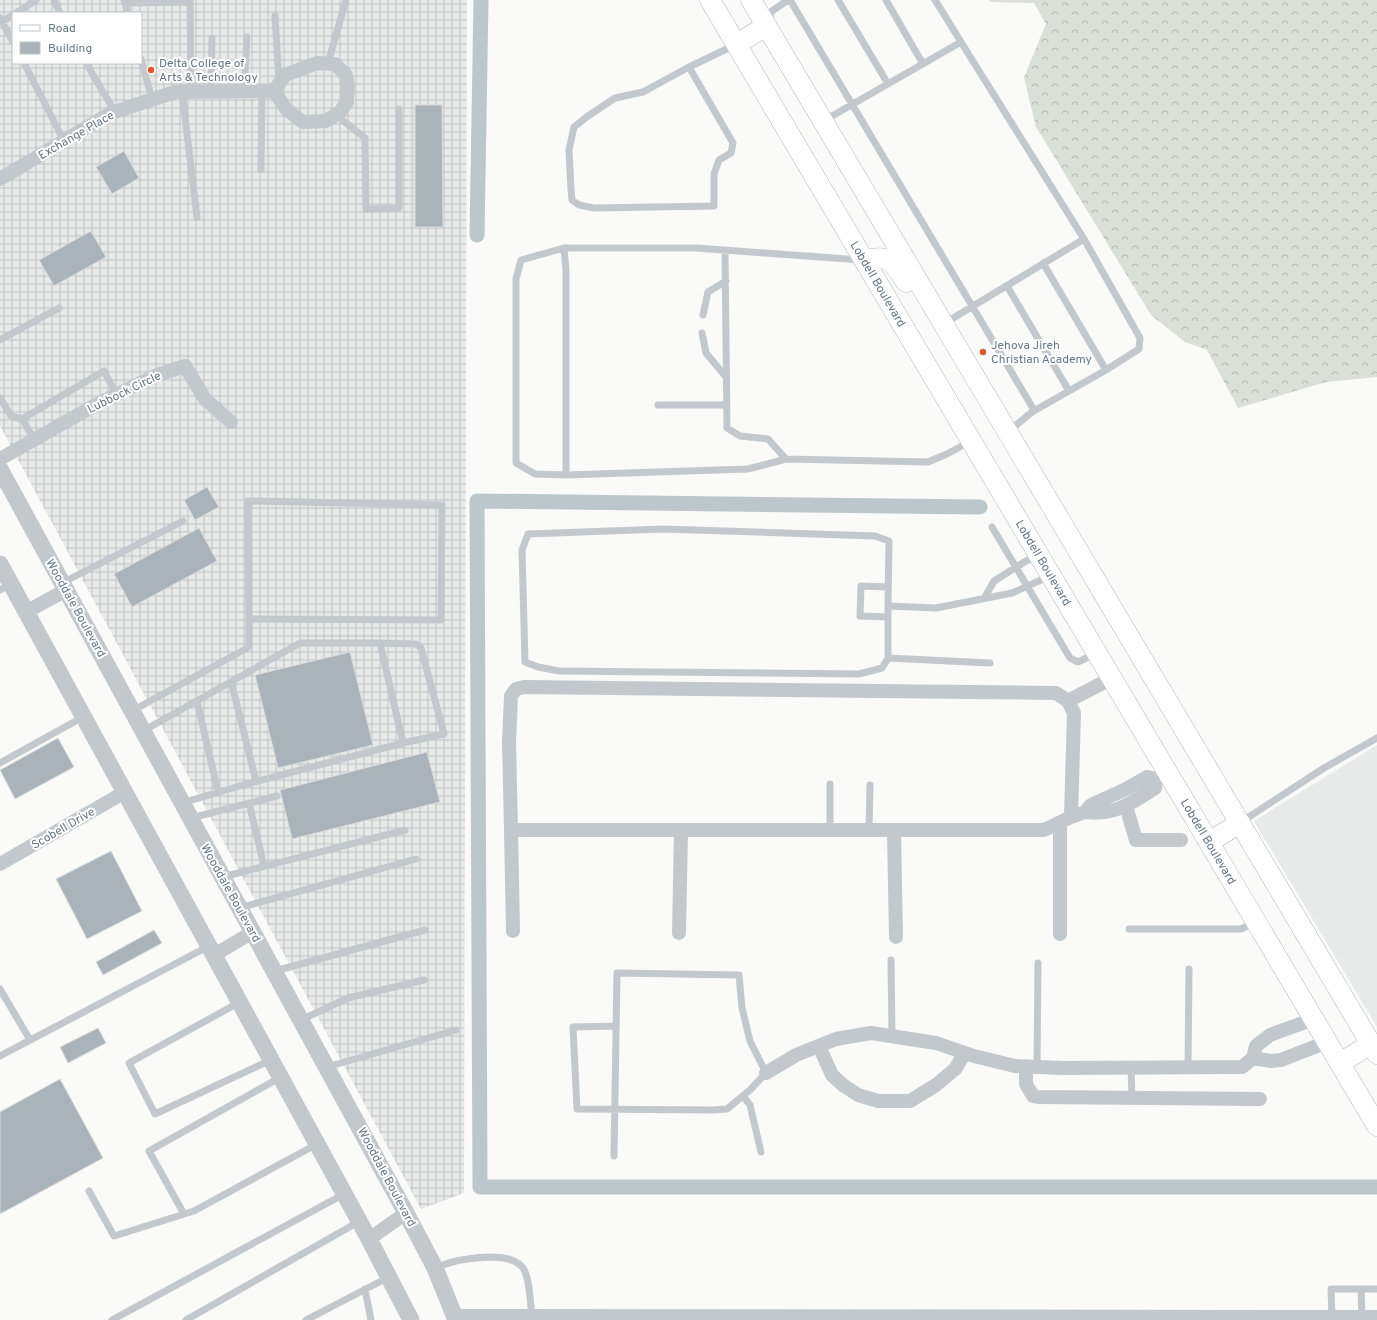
<svg xmlns="http://www.w3.org/2000/svg" width="1377" height="1320" font-family="Overpass,sans-serif">
	<defs>
		<pattern id="industrial-grid" width="8" height="8" patternUnits="userSpaceOnUse"><rect width="8" height="8" fill="#e8e9e9"/><path d="M0 4h8M4 0v8" fill="none" stroke="#c0c1c2"/></pattern>
		<pattern id="forest-crowns" width="20" height="18" patternUnits="userSpaceOnUse"><rect width="20" height="18" fill="#dadfd7"/><path d="M2 6a3 3 0 1 1 6 0M12 15a3 3 0 1 1 6 0" fill="none" stroke="#b4b9b4"/></pattern>
	</defs>
	<rect width="100%" height="100%" fill="#fafaf8"/>
	<path fill="#e8e9e9" d="M1377,745V1027L1254,821Z"/>
	<path fill="url(#industrial-grid)" fill-rule="evenodd" d="M0,0H467L464,1193L421,1209L0,426ZM13,13H141V63H13Z"/>
	<path fill="url(#forest-crowns)" d="M989,0H1377V377L1326,382L1238,408L1207,350L1185,342L1151,315L1036,127L1024,77L1046,24L1034,3L991,2Z"/>
	<g fill="none" stroke-linecap="round" stroke-linejoin="round">
		<path stroke="#bbc7cb" stroke-width="15" d="M477,235L481,0
			M980,507L477,501L480,1187H1377"/>
	</g>
	<path fill="#aab3b9" stroke="#dcdcda" d="M415,105H442L443,227H415Z
		M124,151L139,178L112,194L96,167Z
		M91,231L106,257L54,286L39,260Z
		M207,487L219,507L195,520L184,500Z
		M199,528L217,561L132,607L114,574Z
		M350,652L373,745L278,768L255,675Z
		M58,738L74,767L15,799L0,770Z
		M427,752L440,802L292,839L280,790Z
		M111,851L142,911L87,939L56,879Z
		M154,930L162,943L103,975L96,962Z
		M98,1028L106,1043L68,1063L60,1047Z
		M60,1079L103,1158L0,1214V1112Z"/>
	<g fill="none" stroke-linecap="round" stroke-linejoin="round">
		<g stroke="#b3babf" stroke-width="21">
			<g id="secondary">
				<path id="s1" d="M710,0L1377,1126"/>
				<path d="M751,0L1377,1054"/>
				<path d="M737,44L766,26"/>
				<path d="M865,261C889,253 894,263 906,282"/>
				<path d="M1209,842L1240,823"/>
				<path d="M1340,1063L1371,1044"/>
			</g>
		</g>
		<path stroke="#c3c8cc" stroke-width="7" d="M54,0L60,13
			M124,0L128,13
			M190,0L191,92
			M790,0L1034,410
			M838,0L888,84
			M886,0L923,64
			M125,3L190,2
			M16,13L36,0
			M275,16L279,82
			M0,18L13,42
			M2,22L13,15
			M768,22L772,11L788,0
			M961,42L1084,239
			M141,59L152,99
			M24,63L64,141
			M86,63L115,112
			M328,63L346,0
			M689,67L733,143L731,153L719,160L714,174V206L594,208L579,205L572,200L571,189L569,150L574,127L588,116L615,98L643,92L689,67L735,45
			M182,92L197,217
			M211,92L212,38
			M244,92L247,37
			M336,115L365,138L366,209L399,208V109
			M825,120L961,42L935,0
			M261,170L262,91
			M564,248L521,260L516,279V463L535,474L566,475
			M725,251L727,428L740,436L768,439L786,459
			M861,260L696,248H564L566,270V475L748,469L786,459L928,462L947,454L971,441
			M1043,263L1106,370
			M1007,286L1069,391
			M703,315L708,292L726,281
			M945,323L1084,239L1140,338L1139,349L1106,370L1032,412L1009,431
			M702,333L706,353L726,377
			M0,340L59,308
			M0,398L11,416L22,419
			M658,405H726
			M34,439L22,419L104,371L117,395
			M992,527L1070,658L1078,662L1095,654
			M62,583L183,521
			M0,590L11,584
			M985,597L994,581L1026,561L1038,556
			M888,606V658L882,668L859,674L559,671L538,667L525,662L522,550L528,534L663,529L875,536L889,541L888,606L936,608L1012,593L1050,576
			M888,617L860,616L861,586L888,587
			M380,643L416,644L421,648L444,734L403,743
			M888,658L990,663
			M231,681L256,781
			M197,701L218,792
			M132,711L249,647L248,501L442,505L441,620L249,619
			M143,731L300,643H380L403,743L243,785L182,803
			M0,763L83,717
			M249,803L264,866
			M191,818L277,796
			M1241,822L1324,768L1377,738
			M830,830V784
			M869,830L870,785
			M223,877L405,830
			M239,908L416,859
			M1129,929H1241L1256,922
			M891,960L892,1037
			M275,971L425,930
			M0,989L30,1040
			M240,1002L129,1063L155,1114L271,1060
			M301,1020L348,998L424,980
			M0,1056L209,946
			M327,1067L456,1030
			M1037,1067L1038,963
			M1131,1067L1132,1098
			M1188,1068L1189,969
			M743,1096L750,1105L761,1152
			M614,1156L617,973L739,975L742,1008L750,1041L766,1073L750,1090L727,1109L713,1110L577,1109L573,1027L616,1026
			M89,1191L114,1236L194,1211L317,1144
			M184,1214L149,1151L281,1077
			M435,1268C443,1265 453,1261 461,1260C478,1257 512,1253 523,1268C530,1278 530,1303 532,1316
			M365,1289L371,1320
			M1332,1317L1331,1289H1361
			M1362,1317L1361,1289H1377
			M112,1320L344,1194
			M186,1320L360,1221
			M306,1320L389,1277"/>
		<path stroke="#c3c8cc" stroke-width="14" d="M317,63L335,64L346,75L348,86L347,102L340,112L326,121L303,122L287,110L274,91L285,75Z
			M0,179L111,113L175,92L274,91
			M0,459L99,403L157,375L185,366L205,399L231,422
			M26,612L66,590
			M1068,701L1112,678
			M1156,779L1155,788C1131,803 1115,816 1085,812L1091,805L1126,789L1147,777L1156,779L1168,772
			M1126,806L1136,840H1181
			M1060,823V934
			M511,830L509,742L511,696L516,689L524,687L1056,693L1068,701L1074,713L1071,817
			M894,831L896,937
			M0,864L125,792
			M513,931L511,830H1044L1071,817L1085,812
			M679,933L681,830
			M214,955L253,932
			M819,1046L832,1075L843,1085L858,1095L878,1101H910L936,1085L955,1069L965,1053
			M1253,1058L1271,1061L1281,1060L1327,1042
			M1026,1067V1084L1033,1096L1038,1097L1260,1099
			M766,1073L796,1055L836,1039L871,1033L936,1043L974,1056L1015,1066L1062,1068L1242,1067L1253,1058L1256,1046L1270,1035L1314,1019
			M369,1239L406,1213
			M455,1316L1377,1317"/>
		<path stroke="#c3c8cc" stroke-width="17" d="M0,469L406,1213L435,1268L456,1320
			M0,564L369,1239L411,1320"/>
		<use href="#secondary" stroke="#fff" stroke-width="20"/>
	</g>
	<g fill="#e4572e" stroke="#fff" stroke-width="1.5">
		<circle cx="151" cy="70" r="4"/>
		<circle cx="983" cy="352" r="4"/>
	</g>
	<g text-anchor="middle" stroke-width="4" stroke-linejoin="round" paint-order="stroke">
		<g font-size="12" fill="#657683" stroke="#fff" text-anchor="start">
			<text x="159" y="67">Delta College of<tspan x="159" dy="14">Arts &amp; Technology</tspan></text>
			<text x="991" y="349">Jehova Jireh<tspan x="991" dy="14">Christian Academy</tspan></text>
		</g>
		<g font-size="12" fill="#657683" stroke="#fff">
			<text transform="translate(76 135) rotate(-30)" y="4">Exchange Place</text>
			<text dy="4" stroke="none"><textPath href="#s1" startOffset="330">Lobdell Boulevard</textPath></text>
			<text transform="translate(124 392) rotate(-26)" y="4">Lubbock Circle</text>
			<text dy="4" stroke="none"><textPath href="#s1" startOffset="654">Lobdell Boulevard</textPath></text>
			<text transform="translate(76 608) rotate(61)" y="4">Wooddale Boulevard</text>
			<text transform="translate(63 828) rotate(-30)" y="4">Scobell Drive</text>
			<text dy="4" stroke="none"><textPath href="#s1" startOffset="978">Lobdell Boulevard</textPath></text>
			<text transform="translate(231 893) rotate(61)" y="4">Wooddale Boulevard</text>
			<text transform="translate(387 1177) rotate(62)" y="4">Wooddale Boulevard</text>
		</g>
	</g>
	<rect x="12" y="12" width="130" height="52" fill="#ffffff" stroke="#c1c8cd"/>
	<rect x="20" y="25" width="20" height="6" fill="#ffffff" stroke="#c1c8cd"/>
	<text x="48" y="32" font-size="12" fill="#657683">Road</text>
	<rect x="20" y="42" width="20" height="12" fill="#aab3b9" stroke="#c1c8cd"/>
	<text x="48" y="52" font-size="12" fill="#657683">Building</text>
</svg>
